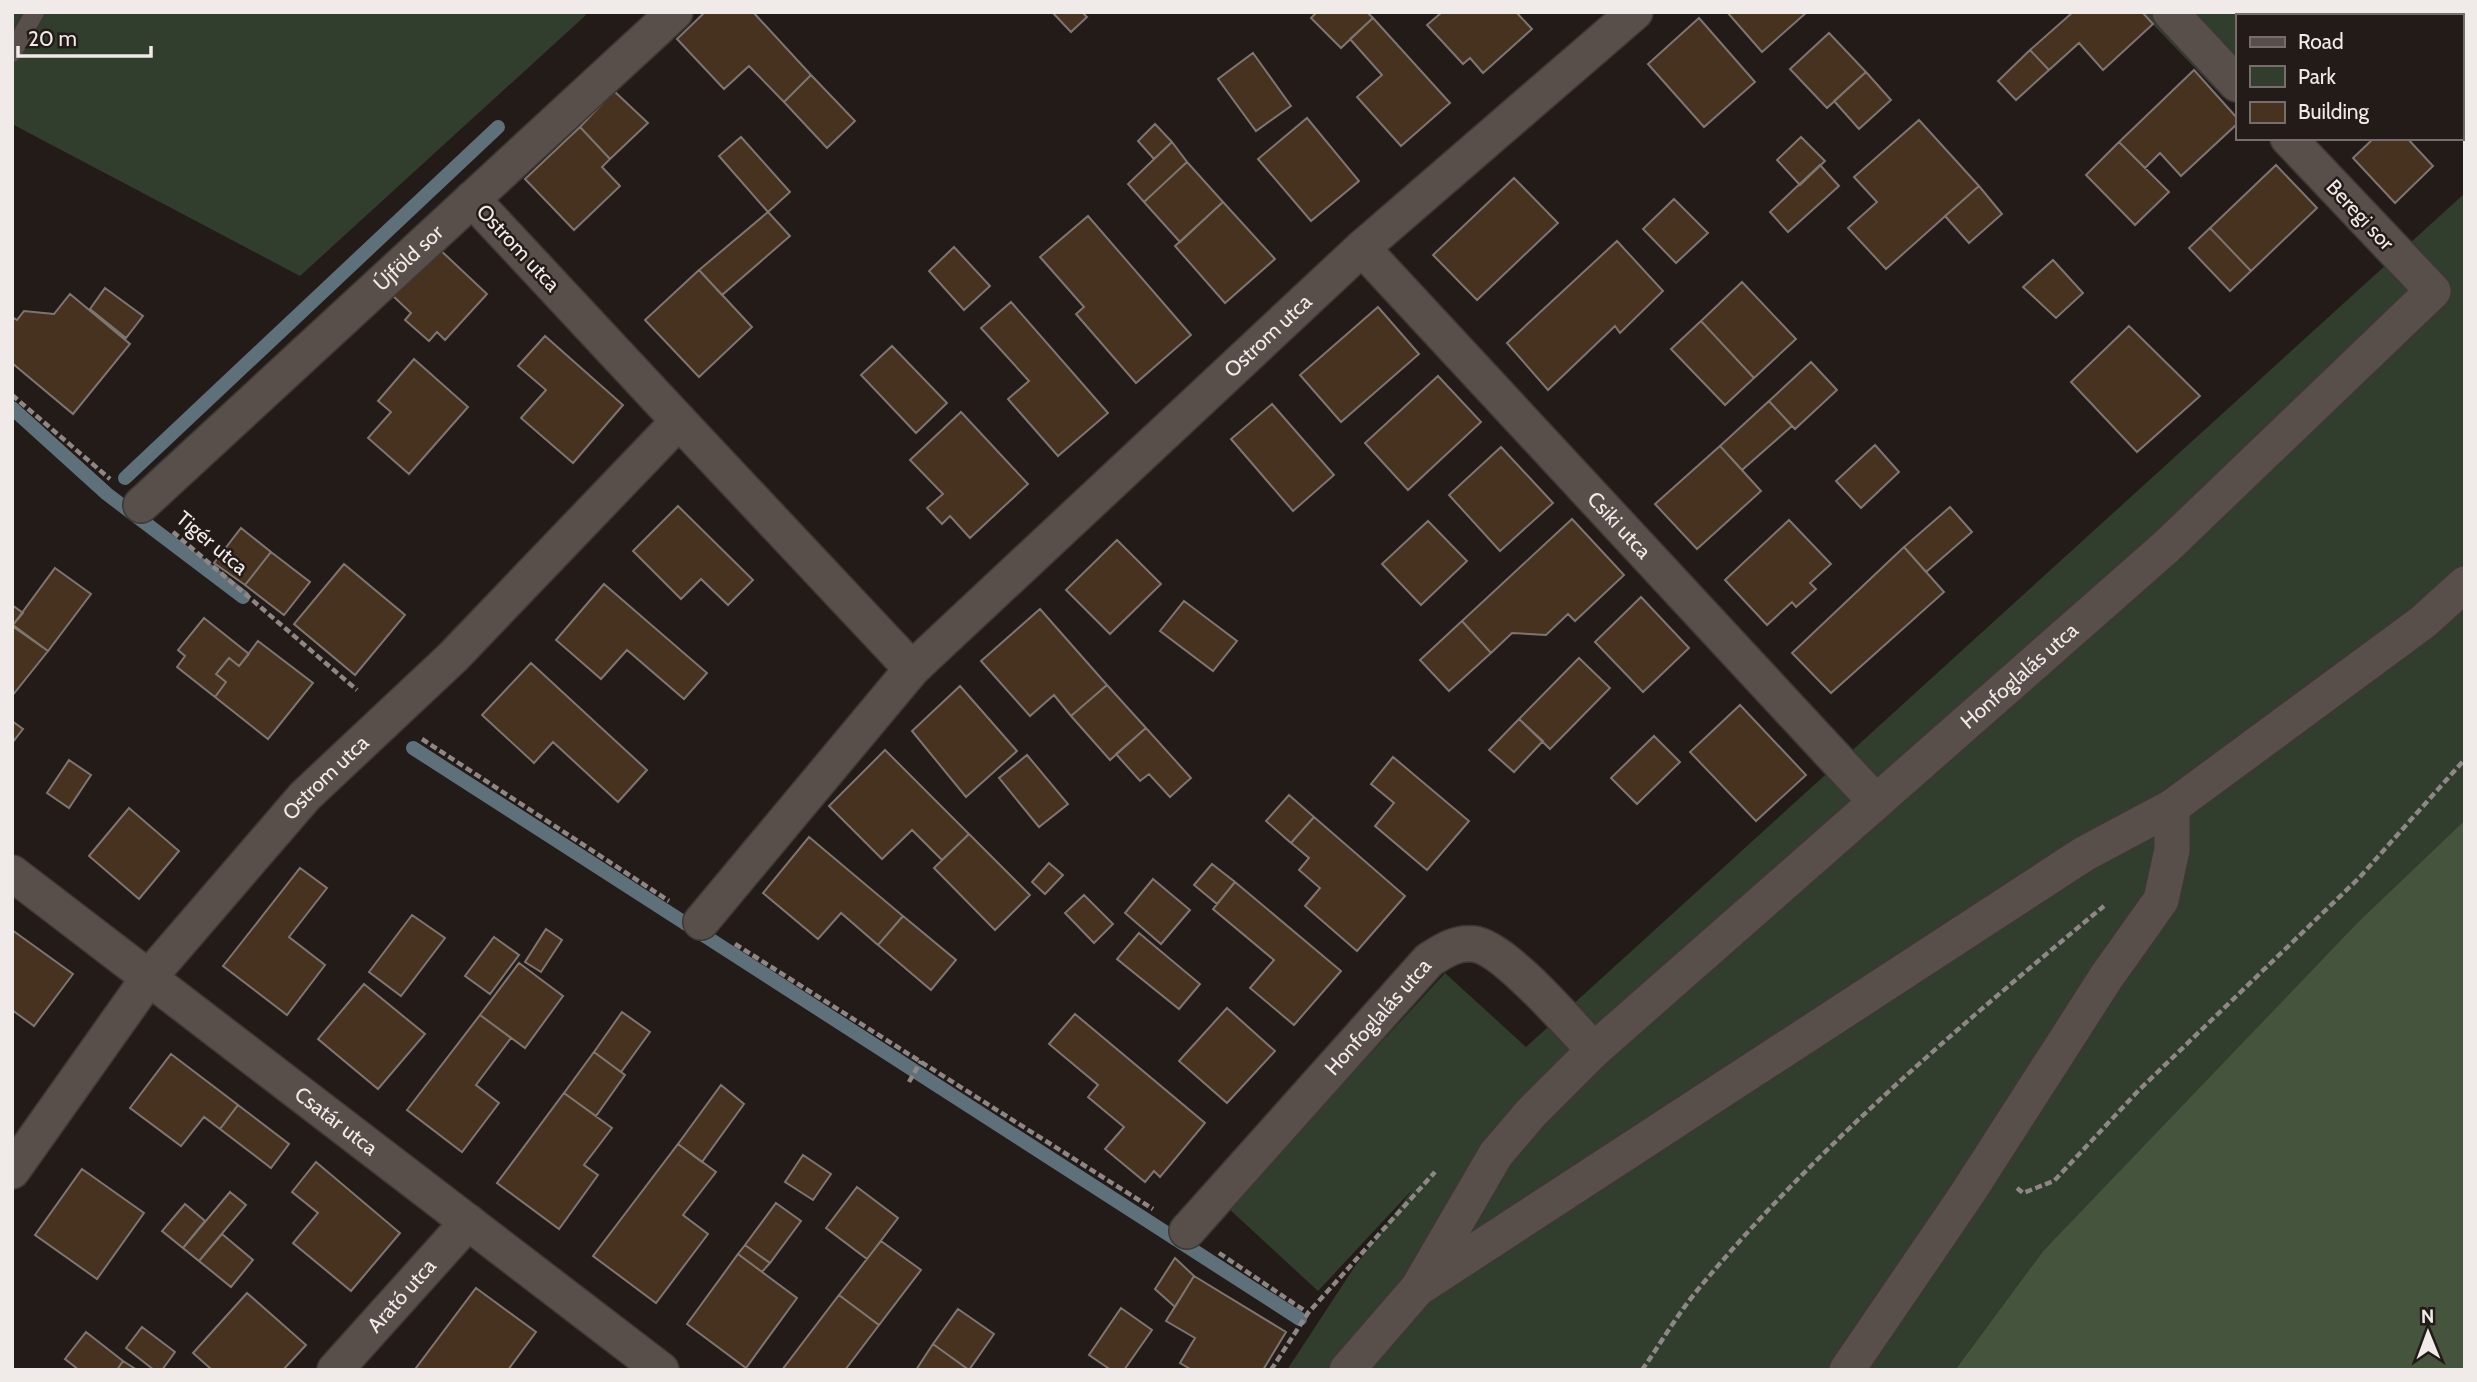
<svg xmlns="http://www.w3.org/2000/svg" width="2477" height="1382" font-family="Cabin,sans-serif">
	<rect width="100%" height="100%" fill="#231b18"/>
	<path fill="#313d2d" d="M12,12H583L586,15L300,276L12,124Z
		M2141,12H2317L2313,16H2237V84L2223,97Z
		M2465,193V820L2359,921L2043,1251L1955,1370H1287L1355,1266L1413,1189L1318,1291L1228,1208L1445,973L1526,1047Z"/>
	<path fill="#44543d" d="M2465,820V1370H1955L2043,1251L2359,921Z"/>
	<g fill="none" stroke-linecap="round" stroke-linejoin="round">
		<path stroke="#5e7079" stroke-width="14" d="M12,408L107,494L243,597
			M125,478L498,127
			M413,748L1300,1319"/>
	</g>
	<path fill="#473220" stroke="#7d756f" stroke-width="2" d="M705,12H753L811,75L784,102L749,66L724,89L677,39Z
		M1052,12H1082L1087,17L1071,32Z
		M1317,12H1367L1373,18L1341,48L1311,18Z
		M1442,12H1516L1532,29L1483,73L1470,58L1463,64L1427,25Z
		M1727,12H1807L1762,52Z
		M2073,12H2142L2153,24L2103,70L2079,43L2049,70L2030,50Z
		M1373,18L1450,103L1401,146L1357,97L1382,75L1350,39Z
		M1699,18L1755,82L1704,127L1648,64Z
		M1829,33L1866,72L1827,108L1790,69Z
		M2461,48L2465,51V88L2461,91Z
		M2030,50L2049,70L2016,100L1998,81Z
		M1253,53L1291,106L1256,131L1218,79Z
		M2194,70L2237,118V124L2181,176L2160,153L2145,168L2119,142Z
		M1866,72L1891,100L1859,129L1834,101Z
		M811,75L855,121L827,148L784,102Z
		M614,91L648,123L610,159L580,127Z
		M1307,118L1359,181L1311,221L1258,159Z
		M1919,120L1979,186L1886,269L1848,228L1877,202L1854,177Z
		M1155,124L1172,142L1154,159L1138,141Z
		M580,127L610,159L602,167L620,186L574,230L525,179Z
		M741,137L790,192L768,212L719,156Z
		M1801,137L1825,161L1800,185L1777,160Z
		M2374,138H2407L2433,166L2395,203L2353,158Z
		M1172,142L1187,162L1144,202L1128,184Z
		M2119,142L2169,192L2135,225L2086,175Z
		M1187,162L1223,202L1180,242L1144,202Z
		M1820,165L1839,186L1788,232L1770,212Z
		M2276,165L2317,208L2251,271L2210,228Z
		M1514,178L1558,223L1477,300L1433,255Z
		M1979,186L2002,214L1969,243L1945,216Z
		M1674,199L1708,233L1676,263L1643,229Z
		M1223,202L1275,259L1225,303L1175,246Z
		M768,212L790,236L722,295L699,270Z
		M1088,216L1191,335L1136,383L1076,314L1084,307L1040,257Z
		M2210,228L2251,271L2230,291L2189,248Z
		M1617,241L1663,291L1620,333L1615,326L1548,390L1507,343Z
		M436,246L487,294L445,340L437,332L429,341L405,320L411,313L391,294Z
		M954,247L990,286L964,310L929,271Z
		M2053,260L2083,293L2056,318L2023,287Z
		M699,270L752,327L699,377L645,320Z
		M1742,282L1796,339L1754,378L1701,321Z
		M105,288L143,316L126,338L90,309Z
		M70,294L130,344L73,414L12,363V317L17,320L24,311L54,314Z
		M1011,302L1108,413L1058,456L1008,399L1029,381L981,328Z
		M1378,307L1419,354L1341,422L1300,375Z
		M1701,321L1754,378L1725,405L1671,349Z
		M2129,326L2200,396L2137,452L2071,382Z
		M545,336L623,405L573,463L521,418L546,390L518,366Z
		M892,346L947,403L916,433L861,375Z
		M414,359L468,407L409,474L368,438L391,412L378,401Z
		M1811,362L1837,390L1795,429L1769,401Z
		M1438,376L1481,422L1408,490L1365,443Z
		M1769,401L1792,426L1742,470L1720,446Z
		M1272,404L1334,475L1293,511L1231,439Z
		M961,412L1028,484L970,538L950,516L942,524L927,508L943,494L910,460Z
		M1875,445L1899,472L1861,508L1836,481Z
		M1720,446L1761,491L1697,549L1655,504Z
		M1501,447L1553,503L1500,551L1449,495Z
		M678,506L753,580L728,605L701,579L681,599L633,551Z
		M1950,507L1972,532L1926,572L1904,547Z
		M1572,519L1624,575L1575,621L1568,614L1546,635L1512,633L1491,653L1462,621Z
		M1789,520L1831,564L1810,583L1816,589L1796,607L1792,602L1767,625L1725,580Z
		M1428,521L1467,561L1421,605L1382,564Z
		M241,528L271,552L245,585L214,563Z
		M1117,540L1161,584L1110,634L1066,590Z
		M1904,547L1944,592L1831,693L1792,653Z
		M271,552L310,582L284,615L245,585Z
		M344,564L405,615L355,675L294,624Z
		M55,568L91,594L48,651L13,625Z
		M604,584L707,673L684,699L627,650L601,679L556,640Z
		M1641,597L1689,648L1643,692L1595,642Z
		M1184,601L1237,641L1213,671L1160,631Z
		M12,605L23,613L12,626Z
		M1040,609L1107,685L1071,716L1054,695L1030,716L981,661Z
		M204,618L249,654L239,666L229,658L216,674L226,682L215,697L177,667L185,656L178,650Z
		M1462,621L1491,653L1449,691L1420,660Z
		M12,626L48,651L12,696Z
		M258,641L313,683L268,739L215,697L226,682L216,674L229,658L239,666Z
		M1579,658L1610,688L1550,749L1519,719Z
		M531,663L647,770L618,802L553,742L534,763L482,715Z
		M1107,685L1146,728L1110,760L1071,716Z
		M960,686L1017,751L966,797L912,731Z
		M1740,705L1806,775L1756,821L1690,752Z
		M1519,719L1543,741L1514,772L1489,750Z
		M12,721L23,729L12,743Z
		M1146,728L1191,778L1170,797L1149,774L1140,781L1116,754Z
		M1654,736L1680,762L1637,804L1611,778Z
		M885,750L969,834L942,860L912,830L882,859L829,806Z
		M1027,755L1068,804L1039,827L999,778Z
		M1393,757L1469,821L1427,870L1375,826L1394,803L1371,784Z
		M69,760L91,775L69,808L47,793Z
		M1289,795L1314,817L1291,843L1266,821Z
		M129,808L179,851L139,899L89,856Z
		M1314,817L1405,896L1357,951L1305,906L1320,888L1299,870L1309,858L1291,843Z
		M969,834L1030,895L995,930L934,868Z
		M809,837L903,916L878,945L841,913L818,939L763,893Z
		M1049,863L1063,875L1045,894L1032,882Z
		M1212,864L1235,882L1217,904L1194,885Z
		M300,868L327,888L289,937L325,965L287,1015L223,966Z
		M1153,879L1190,910L1161,944L1125,913Z
		M1235,882L1341,971L1294,1025L1250,988L1274,960L1213,909Z
		M1084,895L1113,924L1094,943L1065,913Z
		M412,915L445,938L401,996L369,972Z
		M903,916L956,960L931,990L878,945Z
		M546,929L562,940L541,972L525,962Z
		M12,930L73,974L34,1026L12,1010Z
		M1139,933L1200,984L1179,1009L1117,959Z
		M494,937L519,955L490,994L465,976Z
		M519,963L563,996L525,1048L480,1015Z
		M364,984L425,1034L378,1089L318,1039Z
		M1227,1008L1275,1051L1227,1103L1179,1061Z
		M622,1012L650,1032L621,1072L594,1052Z
		M1075,1014L1205,1123L1160,1177L1154,1171L1145,1182L1105,1149L1124,1127L1088,1097L1098,1085L1049,1044Z
		M480,1015L511,1038L476,1085L499,1103L462,1152L407,1110Z
		M594,1052L625,1075L596,1116L564,1093Z
		M171,1054L238,1105L220,1129L204,1117L181,1146L130,1108Z
		M721,1085L744,1104L702,1162L678,1144Z
		M564,1093L612,1128L584,1165L598,1175L559,1229L497,1183Z
		M238,1105L289,1144L271,1168L220,1129Z
		M678,1144L716,1172L683,1215L708,1234L656,1303L593,1256Z
		M803,1155L831,1174L813,1200L785,1182Z
		M316,1162L400,1233L351,1291L293,1243L318,1213L292,1192Z
		M82,1169L144,1213L97,1279L35,1235Z
		M857,1187L898,1218L867,1259L826,1228Z
		M230,1192L246,1205L199,1261L183,1248Z
		M776,1203L801,1221L770,1263L745,1245Z
		M185,1204L205,1221L183,1248L162,1231Z
		M222,1234L253,1260L231,1287L199,1261Z
		M881,1241L921,1270L879,1325L839,1295Z
		M745,1245L770,1263L762,1272L738,1254Z
		M738,1254L797,1298L746,1368L687,1324Z
		M1175,1258L1194,1276L1175,1307L1155,1289Z
		M1194,1276L1286,1332L1263,1370H1192L1180,1363L1195,1338L1166,1321Z
		M476,1288L536,1332L508,1370H418L416,1368Z
		M247,1293L306,1345L283,1370H212L193,1353Z
		M839,1295L879,1325L845,1370H782Z
		M1121,1308L1152,1330L1124,1370H1111L1089,1355Z
		M958,1309L994,1334L969,1370L933,1344Z
		M142,1327L175,1352L162,1370H154L126,1348Z
		M86,1332L123,1361L117,1370H79L65,1359Z
		M933,1344L969,1370H916Z
		M123,1361L137,1370H117Z"/>
	<g fill="none" stroke-linecap="round" stroke-linejoin="round">
		<g stroke="#3e3836" stroke-width="20">
			<path id="lane" d="M12,53L35,12"/>
		</g>
		<g stroke="#3e3836" stroke-width="38">
			<g id="street">
				<path d="M2170,12L2237,84"/>
				<path id="s1" d="M1362,248L1876,802"/>
				<path d="M679,421L912,669"/>
				<path id="s2" d="M141,505L675,12"/>
				<path id="s3" d="M12,873L661,1370"/>
				<path id="s4" d="M701,922L912,669L1362,248L1635,12"/>
				<path id="s5" d="M12,1171L150,976L305,796L453,657L679,421L472,199"/>
				<path id="s6" d="M1187,1231L1429,960C1443,951 1456,942 1474,944C1505,948 1570,1025 1594,1050"/>
				<path d="M1423,1285L2084,854L2172,807L2423,622L2465,584"/>
				<path id="s7" d="M335,1370L468,1222"/>
				<path id="s8" d="M1347,1370L1418,1288L1496,1154L1531,1113L1594,1050L2166,547L2433,291L2288,138"/>
				<path d="M1847,1370L1967,1194L2107,976L2161,900L2172,850V807"/>
			</g>
		</g>
		<path stroke="#8e8785" stroke-width="4.5" stroke-dasharray="7 3.5" stroke-linecap="butt" d="M12,395L110,479
			M173,532L357,690
			M422,739L669,901
			M735,944L1153,1209
			M909,1082L921,1061
			M2017,1188L2023,1193L2054,1181L2139,1090L2359,878L2465,759
			M1219,1253L1308,1313
			M1271,1370L1308,1313L1435,1172
			M1642,1370C1661,1343 1678,1313 1700,1287C1819,1144 1961,1025 2104,906"/>
		<use href="#lane" stroke="#584f4b" stroke-width="18"/>
		<use href="#street" stroke="#584f4b" stroke-width="35"/>
	</g>
	<g text-anchor="middle" stroke-width="5" stroke-linejoin="round" paint-order="stroke">
		<g font-size="21" fill="#f0ebe9" stroke="#231b18">
			<text transform="translate(2360 215) rotate(47)" y="7">Beregi sor</text>
			<text transform="translate(518 248) rotate(47)" y="7">Ostrom utca</text>
			<text dy="7" stroke="none"><textPath href="#s2" startOffset="364">Újföld sor</textPath></text>
			<text dy="7" stroke="none"><textPath href="#s4" startOffset="817">Ostrom utca</textPath></text>
			<text dy="7" stroke="none"><textPath href="#s1" startOffset="378">Csiki utca</textPath></text>
			<text transform="translate(212 543) rotate(40)" y="7">Tigér utca</text>
			<text dy="7" stroke="none"><textPath href="#s8" startOffset="973">Honfoglalás utca</textPath></text>
			<text dy="7" stroke="none"><textPath href="#s5" startOffset="504">Ostrom utca</textPath></text>
			<text dy="7" stroke="none"><textPath href="#s6" startOffset="287">Honfoglalás utca</textPath></text>
			<text dy="7" stroke="none"><textPath href="#s3" startOffset="408">Csatár utca</textPath></text>
			<text dy="7" stroke="none"><textPath href="#s7" startOffset="100">Arató utca</textPath></text>
		</g>
	</g>
	<rect width="2477" height="1382" fill="none" stroke="#f0ebe9" stroke-width="28"/>
	<rect x="2236" y="14" width="228" height="126" fill="#231b18" stroke="#756e6c" stroke-width="2"/>
	<rect x="2250" y="37" width="35" height="10" fill="#584f4b" stroke="#756e6c" stroke-width="2"/>
	<text x="2298" y="49" font-size="21" fill="#f0ebe9">Road</text>
	<rect x="2250" y="66" width="35" height="21" fill="#313d2d" stroke="#756e6c" stroke-width="2"/>
	<text x="2298" y="84" font-size="21" fill="#f0ebe9">Park</text>
	<rect x="2250" y="102" width="35" height="21" fill="#473220" stroke="#756e6c" stroke-width="2"/>
	<text x="2298" y="119" font-size="21" fill="#f0ebe9">Building</text>
	<g transform="translate(2428 1333) rotate(359)" stroke="#231b18" stroke-width="5" paint-order="stroke">
	<path d="M0-5L12 26L0 18L-12 26Z" fill="#f0ebe9"/>
	<text y="-10" font-size="19" font-weight="bold" text-anchor="middle" fill="#f0ebe9">N</text>
	</g>
	<path d="M18 46v10h133v-10" fill="none" stroke="#f0ebe9" stroke-width="3.5"/>
	<text x="28" y="46" font-size="21" fill="#f0ebe9" stroke="#231b18" stroke-width="5" paint-order="stroke">20 m</text>
</svg>
